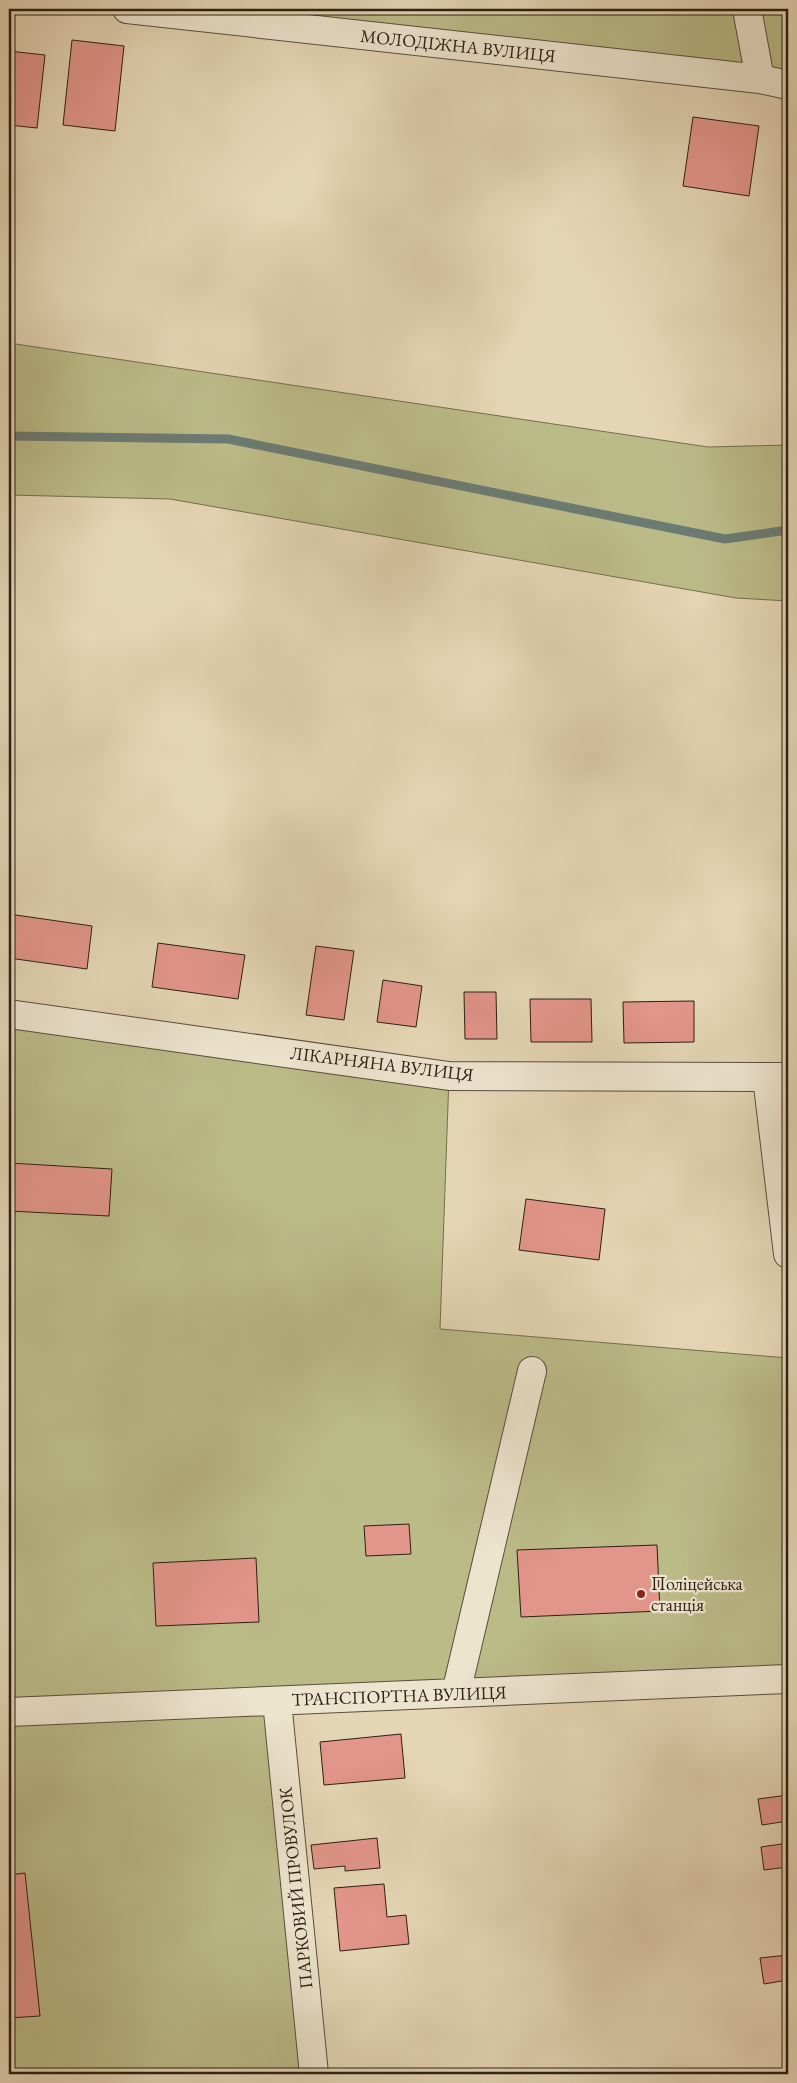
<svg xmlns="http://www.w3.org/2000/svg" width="797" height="2083" font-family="'EB Garamond',serif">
	<rect width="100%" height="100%" fill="#e4d5b4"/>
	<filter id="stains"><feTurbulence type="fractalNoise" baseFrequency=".004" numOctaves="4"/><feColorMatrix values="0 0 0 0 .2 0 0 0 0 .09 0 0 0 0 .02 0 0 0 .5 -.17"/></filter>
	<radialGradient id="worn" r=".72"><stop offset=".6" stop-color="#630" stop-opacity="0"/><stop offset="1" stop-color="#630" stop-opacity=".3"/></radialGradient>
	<path fill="#bb8" stroke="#746e4e" d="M127,9H788V85Z
		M9,343L708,447L788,445V601L736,598L170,499L9,495Z
		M9,1014L449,1076L440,1329L788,1358V1679L277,1701L314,2074H9Z"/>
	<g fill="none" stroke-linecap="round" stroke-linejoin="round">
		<path stroke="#6c7b73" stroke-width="9" d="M9,436L228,439L725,539L788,530"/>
	</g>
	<path fill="#e2958a" stroke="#2c2014" d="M72,40L124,46L115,131L63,125Z
		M9,51L45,55L37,128L9,125Z
		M693,117L759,126L749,196L683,186Z
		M9,914L92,926L87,969L9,958Z
		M158,943L245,955L238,999L152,987Z
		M316,946L354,951L344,1020L306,1015Z
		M383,980L422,986L416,1027L377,1022Z
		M464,992H496L497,1039H465Z
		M530,999H591L592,1042H531Z
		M694,1001V1042L624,1043L623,1002Z
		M9,1163L112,1169L109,1216L9,1211Z
		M526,1199L605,1209L599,1260L519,1250Z
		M409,1524L411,1554L366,1556L364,1526Z
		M657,1545L660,1611L521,1617L517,1550Z
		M256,1558L259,1622L156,1626L153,1563Z
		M401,1734L405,1778L324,1785L320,1742Z
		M788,1795V1821L762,1825L758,1799Z
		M377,1838L380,1868L345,1871V1866L314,1869L311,1845Z
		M788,1843V1867L764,1870L761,1847Z
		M25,1873L40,2016L9,2018V1875Z
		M384,1884L387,1917L406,1915L409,1944L340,1951L334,1888Z
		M788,1955V1980L764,1984L760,1958Z"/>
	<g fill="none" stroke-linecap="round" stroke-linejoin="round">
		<g stroke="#5a4d3c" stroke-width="30">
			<path id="minor" d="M127,9L760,79L788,85
				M747,9L760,79
				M9,1014L449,1076L788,1077
				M767,1077L788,1254
				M456,1693L532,1371
				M277,1701L314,2074
				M9,1712L788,1679"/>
		</g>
		<use href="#minor" stroke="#ede4ce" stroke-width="28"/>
	</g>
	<circle fill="#8f2418" stroke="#ede4ce" stroke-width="2" cx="641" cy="1594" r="5"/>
	<g text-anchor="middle" stroke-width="4.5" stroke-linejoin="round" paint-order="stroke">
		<g font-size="18" fill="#2c2014" stroke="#ede4ce">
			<text transform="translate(458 46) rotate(6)" y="6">МОЛОДІЖНА ВУЛИЦЯ</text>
			<text transform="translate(382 1064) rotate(7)" y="6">ЛІКАРНЯНА ВУЛИЦЯ</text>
			<text transform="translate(399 1696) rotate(-2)" y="6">ТРАНСПОРТНА ВУЛИЦЯ</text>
			<text transform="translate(296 1888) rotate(-96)" y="6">ПАРКОВИЙ ПРОВУЛОК</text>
		</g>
		<g font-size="18" fill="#2c2014" stroke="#ede4ce" text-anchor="start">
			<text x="651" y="1590">Поліцейська<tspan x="651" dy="21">станція</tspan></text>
		</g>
	</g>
	<rect width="797" height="2083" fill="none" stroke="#e4d5b4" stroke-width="30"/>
	<rect x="10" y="10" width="777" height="2063" fill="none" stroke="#2c2014" stroke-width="2.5"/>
	<rect x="15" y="15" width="767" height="2053" fill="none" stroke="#2c2014"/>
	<rect width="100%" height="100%" filter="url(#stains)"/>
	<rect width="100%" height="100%" fill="url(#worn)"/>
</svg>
